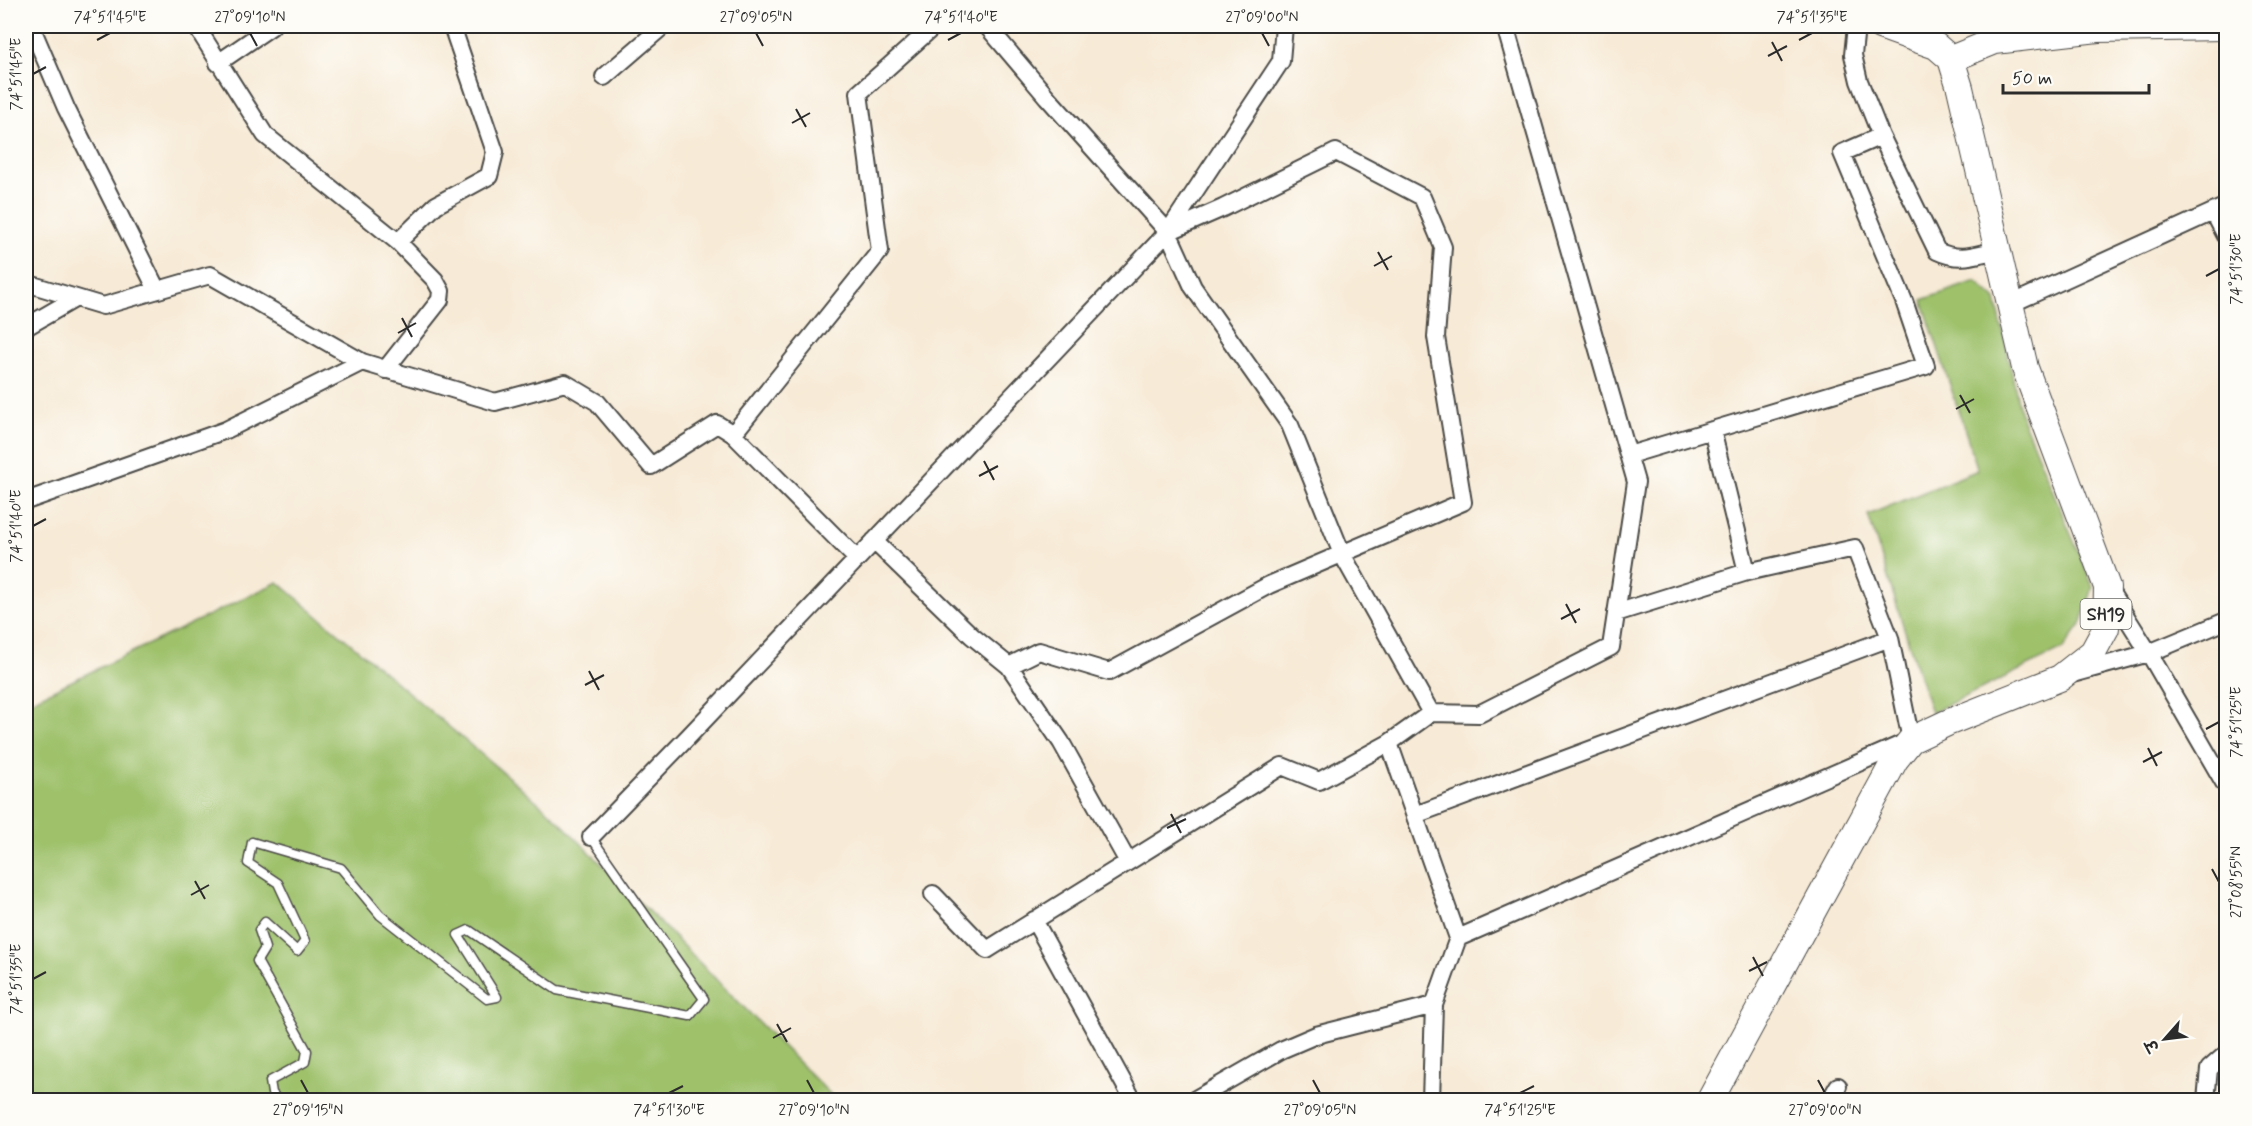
<svg xmlns="http://www.w3.org/2000/svg" width="2252" height="1126" font-family="Mynerve,'Playpen Sans Deva',sans-serif">
	<rect width="100%" height="100%" fill="#fdfcf7"/>
	<filter id="ink" filterUnits="userSpaceOnUse"><feTurbulence type="fractalNoise" baseFrequency=".0167" numOctaves="2"/><feDisplacementMap in="SourceGraphic" scale="12" xChannelSelector="R" yChannelSelector="G"/><feConvolveMatrix kernelMatrix="1 2 1 2 8 2 1 2 1" color-interpolation-filters="sRGB"/></filter>
	<filter id="wash" filterUnits="userSpaceOnUse"><feTurbulence type="fractalNoise" baseFrequency=".008" numOctaves="4" result="noise"/><feDisplacementMap in="SourceGraphic" scale="24" xChannelSelector="R" yChannelSelector="G"/><feGaussianBlur stdDeviation="1.35" result="paint"/><feColorMatrix in="noise" values="0 0 0 0 0 0 0 0 0 0 0 0 0 0 0 0 0 1.4 0 .05"/><feComposite in="paint" operator="in"/></filter>
	<g filter="url(#wash)">
		<rect width="100%" height="100%" fill="#f7ead6"/>
		<path fill="#9ec16b" stroke="#64764b" stroke-width="1.5" d="M1976,281L1996,300L2021,415L2093,587L2081,625L2063,649L1931,713L1868,515L1978,470L1922,300Z
			M278,582L552,814L836,1100H26V703Z"/>
	</g>
	<g filter="url(#ink)">
		<g fill="none" stroke-linecap="round" stroke-linejoin="round">
			<g stroke="#4a4845" stroke-width="11">
				<path id="service" d="M278,1100L272,1093L270,1081L305,1062L307,1051L257,961L265,948L259,930L265,922L297,951L305,941L278,883L248,863L252,842L341,868L380,915L487,999L497,997L458,935L469,930L557,990L690,1016L704,999L591,837"/>
			</g>
			<g stroke="#4a4845" stroke-width="20">
				<path id="minor" d="M31,26L66,108L157,290
					M196,26L265,135L398,242L435,280L441,291L440,300L385,370
					M987,26L1047,97L1168,232L1193,287L1290,425L1342,554L1431,713
					M1856,26L1853,55L1859,81L1881,136L1937,251C1960,262 1974,255 1998,250
					M218,63L272,26
					M604,77L663,26
					M2214,213L2226,236
					M398,242L436,205L489,176L495,152L452,26
					M26,283L103,306L210,275L362,362L495,402L565,383L597,402L651,466L717,424L733,434L857,559
					M2011,304L2226,206
					M26,327L76,298
					M1712,430L1747,572
					M733,434L880,251L859,93L934,26
					M1629,455L1926,366L1904,301L1842,153L1881,136
					M26,501L226,430L362,362
					M874,541L972,636L1009,666L1039,651L1109,672L1269,585L1463,502L1436,337L1443,247L1422,197L1336,152L1223,208L1168,232
					M2108,588L2149,653L2226,786
					M1009,666L1061,742L1128,862
					M2072,674L2149,653L2226,621
					M1389,743L1458,938L1434,1005L1431,1100
					M1415,815L1890,638
					M591,837L689,736L1168,232L1281,61L1284,26
					M933,894L987,950L1282,766L1319,781L1389,743L1431,713L1479,714L1611,647L1636,482L1505,26
					M1034,920L1133,1100
					M1458,938L1911,740L1890,638L1855,548L1747,572L1616,613
					M1194,1100L1281,1050L1316,1035L1434,1005
					M1830,1100L1838,1086
					M2206,1100L2209,1069L2226,1054"/>
			</g>
			<g stroke="#4a4845" stroke-width="28">
				<path id="primary" d="M1951,59L1995,41L2098,29L2226,27
					M1710,1100L1895,760L1911,740L1947,723L2060,678L2093,652L2106,628L2107,587L2025,368L1960,88L1951,59L1936,46L1880,26"/>
			</g>
			<use href="#service" stroke="#fff" stroke-width="8"/>
			<use href="#minor" stroke="#fff" stroke-width="16"/>
			<use href="#primary" stroke="#fff" stroke-width="26"/>
		</g>
	</g>
	<path fill="none" stroke="#2b2b2b" stroke-width="2" d="M250,33L257,46M756,33L763,46M1262,33L1269,46M97,40L110,33M948,40L961,33M1799,40L1812,33M1772,42L1782,61M1768,56L1787,46M33,74L46,67M796,109L806,127M792,123L810,113M1378,252L1388,270M1374,266L1392,256M2206,276L2219,269M402,318L412,337M398,333L416,323M1960,395L1970,413M1956,409L1974,399M984,461L994,480M979,476L998,466M33,526L46,519M1566,604L1576,623M1561,619L1580,609M589,671L599,690M585,685L604,675M2206,729L2219,722M2148,748L2157,766M2143,762L2162,752M1171,814L1181,833M1167,828L1186,819M2212,869L2219,882M195,881L205,899M191,895L209,885M1753,957L1763,976M1749,971L1767,962M33,979L46,972M777,1024L787,1042M773,1038L791,1028M301,1080L308,1093M807,1080L814,1093M1313,1080L1320,1093M1818,1080L1825,1093M669,1093L683,1086M1520,1093L1534,1086"/>
	<g text-anchor="middle" stroke-width="4.5" stroke-linejoin="round" paint-order="stroke">
		<rect fill="#fdfcf7" stroke="#6a6a68" stroke-width="1.5" x="2080.5" y="599" width="51" height="30" rx="4.5"/>
		<g font-size="18" font-weight="bold" fill="#2b2b2b">
			<text x="2106" y="620">SH19</text>
		</g>
	</g>
	<rect width="2252" height="1126" fill="none" stroke="#fdfcf7" stroke-width="66"/>
	<g transform="translate(2165 1039) rotate(242)" stroke="#fdfcf7" stroke-width="4.5" paint-order="stroke">
	<path d="M0-4.5L10 22L0 15L-10 22Z" fill="#2b2b2b"/>
	<text y="-9" font-size="16" font-weight="bold" text-anchor="middle" fill="#2b2b2b">उ</text>
	</g>
	<path d="M2003 84v9h146v-9" fill="none" stroke="#2b2b2b" stroke-width="3"/>
	<text x="2012" y="84" font-size="18" fill="#2b2b2b" stroke="#fdfcf7" stroke-width="4.5" paint-order="stroke">50 m</text>
	<rect x="33" y="33" width="2186" height="1060" fill="none" stroke="#2b2b2b" stroke-width="2"/>
	<g font-size="15" text-anchor="middle" fill="#2b2b2b">
		<text x="110" y="22">74°51'45"E</text>
		<text x="250" y="22">27°09'10"N</text>
		<text x="756" y="22">27°09'05"N</text>
		<text x="961" y="22">74°51'40"E</text>
		<text x="1262" y="22">27°09'00"N</text>
		<text x="1812" y="22">74°51'35"E</text>
		<text transform="translate(16 74) rotate(-90)" y="5">74°51'45"E</text>
		<text transform="translate(2236 269) rotate(-90)" y="5">74°51'30"E</text>
		<text transform="translate(16 526) rotate(-90)" y="5">74°51'40"E</text>
		<text transform="translate(2236 722) rotate(-90)" y="5">74°51'25"E</text>
		<text transform="translate(2236 882) rotate(-90)" y="5">27°08'55"N</text>
		<text transform="translate(16 979) rotate(-90)" y="5">74°51'35"E</text>
		<text x="308" y="1115">27°09'15"N</text>
		<text x="669" y="1115">74°51'30"E</text>
		<text x="814" y="1115">27°09'10"N</text>
		<text x="1320" y="1115">27°09'05"N</text>
		<text x="1520" y="1115">74°51'25"E</text>
		<text x="1825" y="1115">27°09'00"N</text>
	</g>
</svg>
